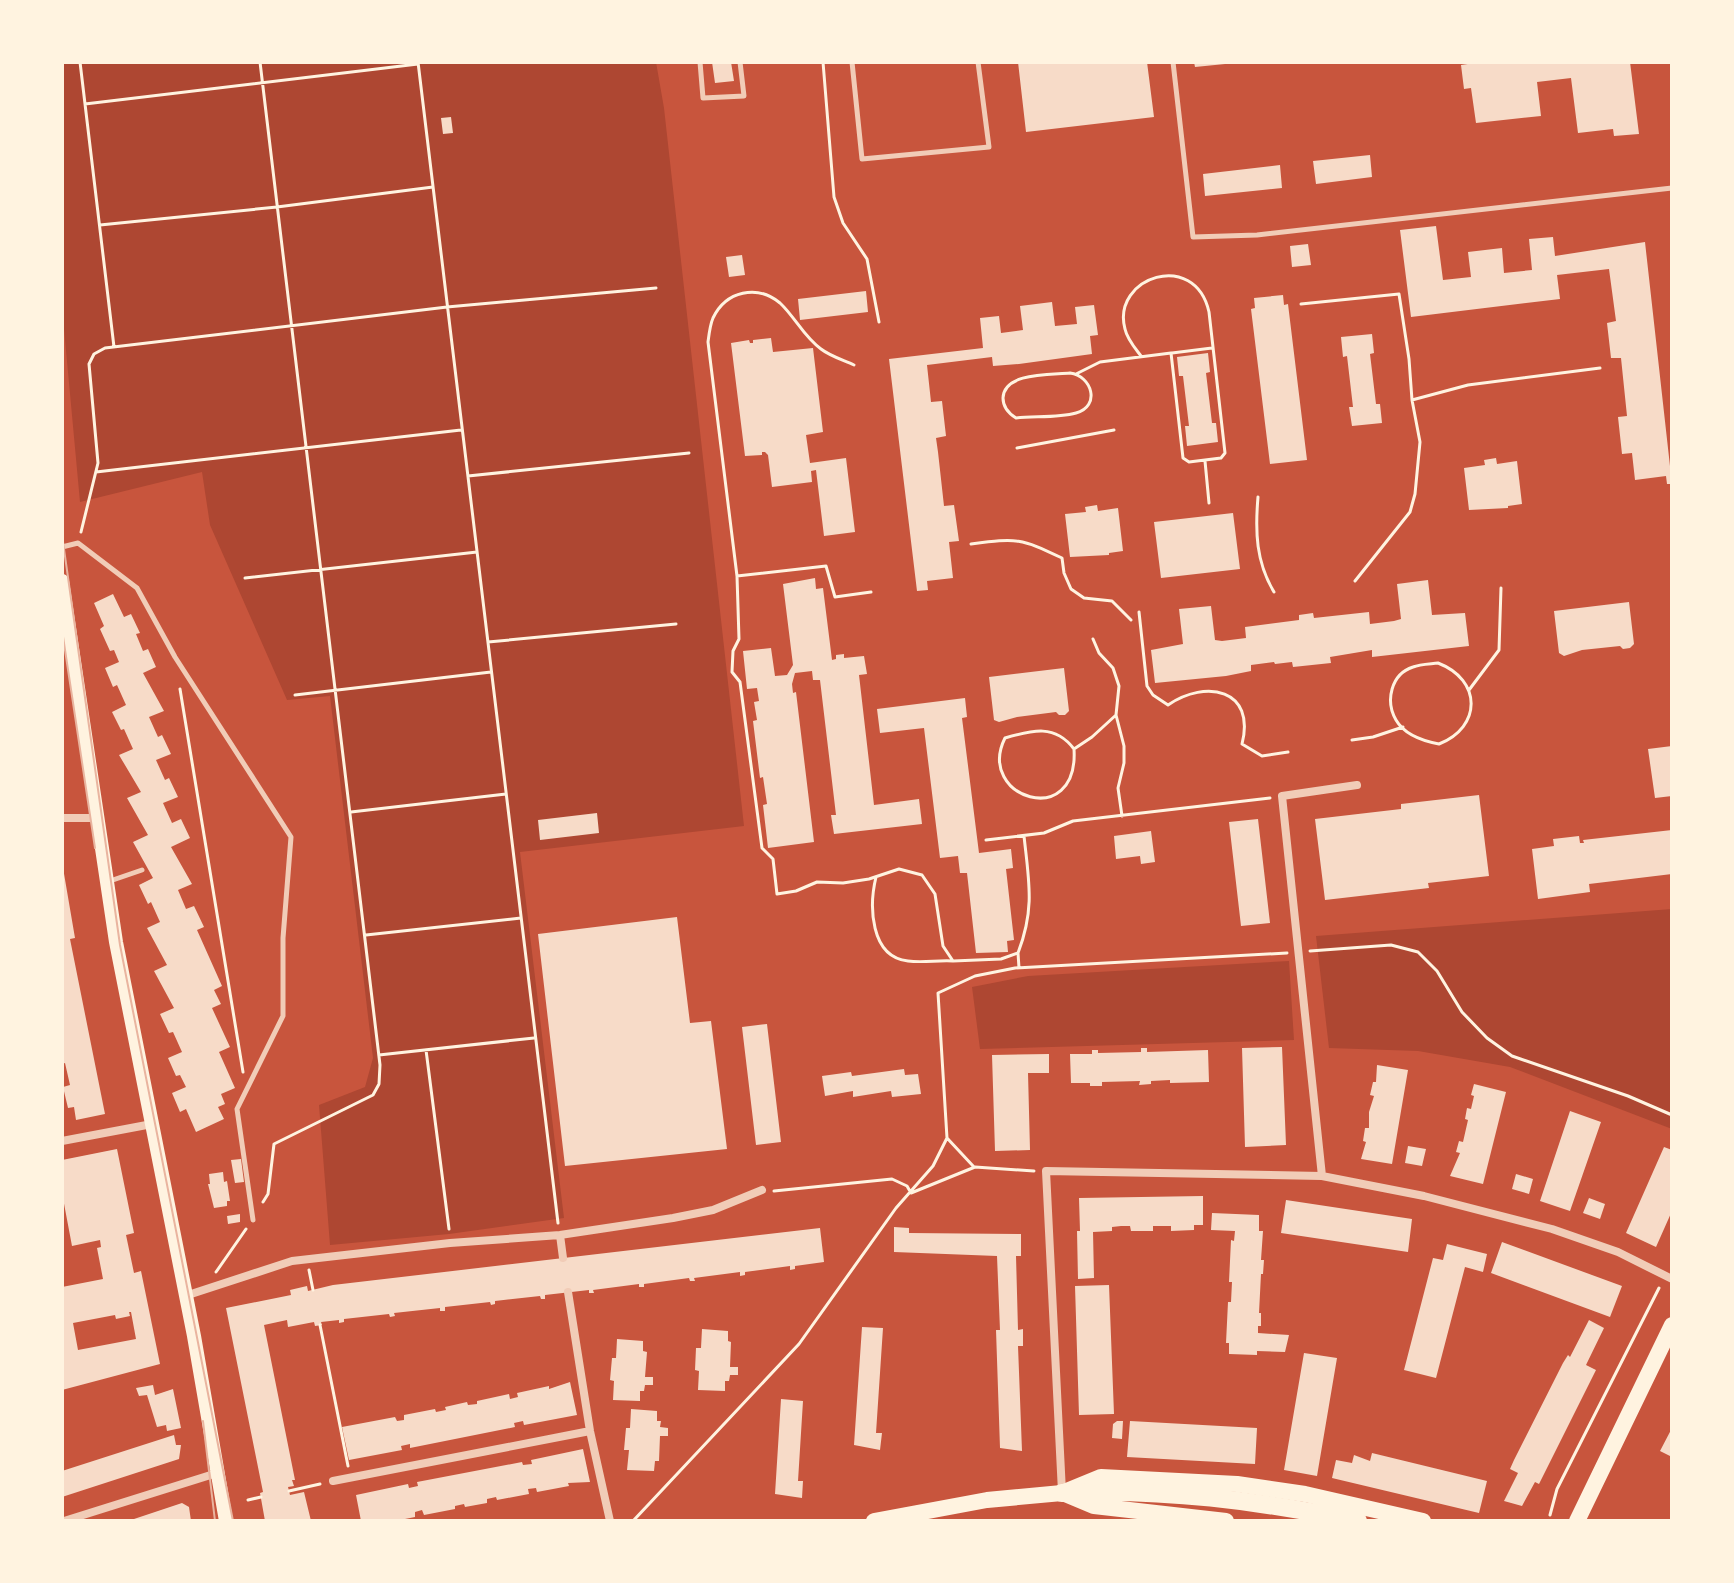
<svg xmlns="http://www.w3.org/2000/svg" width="1734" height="1583" font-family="'Alegreya Sans',sans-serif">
	<rect width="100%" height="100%" fill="#c8553d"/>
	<path fill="#ae4732" d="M62,62H656L664,108L744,826L520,852L564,1218L449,1234L330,1245L319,1105L365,1087L373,1058L330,696L287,700L210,525L202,472L80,502L62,307Z
		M1672,909V1129L1510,1067L1418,1051L1329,1048L1316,936Z
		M1289,961L1294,1040L980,1049L972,987L1028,976Z"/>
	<path fill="#f7dbc8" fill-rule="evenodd" d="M712,62H731L734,81L715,83Z
		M1018,62H1147L1154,117L1026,132Z
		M1194,62H1225V64L1195,67Z
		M1481,62H1630L1639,134L1614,136L1613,129L1578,133L1571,78L1537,82L1541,116L1476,123L1471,88L1464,89L1461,65Z
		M451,117L453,133L443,134L441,118Z
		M1370,155L1372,177L1316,184L1313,161Z
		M1280,165L1282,188L1205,196L1203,174Z
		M1436,226L1443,280L1471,277L1468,252L1502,248L1504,273L1532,270L1529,239L1553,237L1555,256L1645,242L1672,484H1667L1666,476L1635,480L1632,453L1622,454L1618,417L1627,416L1621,358H1611L1607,323L1616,321L1609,269L1557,275L1560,299L1411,317L1400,230Z
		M1308,244L1311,265L1292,267L1290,246Z
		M742,255L745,275L729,277L726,257Z
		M866,291L868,312L800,320L798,299Z
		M1283,295L1284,305L1288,304L1307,460L1270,464L1251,309L1255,308L1254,298Z
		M1052,302L1055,326L1077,324L1075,307L1094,305L1098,335L1090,336L1092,354L1019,364L993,366L992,357L927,365L931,402L942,401L946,436L936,438L938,452L944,506L954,505L959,541L949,542L953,578L927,581L928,590L917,591L889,359L983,348L980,318L999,316L1001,333L1023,330L1020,306Z
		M1372,334L1374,353L1370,354L1376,404H1380L1382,423L1352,426L1349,407H1353L1347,356L1343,357L1341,337Z
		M771,338L773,352L813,348L823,432L806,435L810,463L846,458L855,532L824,536L816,470L811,471L812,482L772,487L768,455L765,452H762V455L745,456L731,343L749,340L750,343H753V340Z
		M1208,353L1210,372L1206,373L1212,423H1216L1218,442L1187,446L1185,426H1189L1183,376H1179L1177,357Z
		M1496,458L1497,464L1517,461L1522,504L1508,506V508L1469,510L1464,468L1485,465L1484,460Z
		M1097,505L1098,511L1118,508L1123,551L1109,553V555L1070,557L1065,514L1086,512L1085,507Z
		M1233,513L1240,569L1161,578L1154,522Z
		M815,578L816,589L823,588L832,660L836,659V655L844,654V658L864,656L867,674L859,675L874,805L919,799L922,824L834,834L831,815H836L820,680H813L812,671L795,673L792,684L793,693L796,692L814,842L768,848L763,805L767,804L763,777L760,778L753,721L757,720L754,702L759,701L757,688L747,689L743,651L771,648L775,676L787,675L793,665L783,584Z
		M1428,580L1432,615L1465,613L1469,646L1372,657V650L1330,657L1331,663L1293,667L1292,662L1275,664L1274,662L1251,665V671L1226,676L1155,683L1151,650L1183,644L1179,609L1211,606L1215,640L1222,641L1246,638L1245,627L1299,620V615L1313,613L1314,618L1369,612L1370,624L1394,621L1401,619L1397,584Z
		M113,594L124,617L131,614L140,633L136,634L143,651L148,649L156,667L143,673L164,711L149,717L158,737L162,735L171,754L156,760L165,780L169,778L178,797L163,803L172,823L181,819L190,838L171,847L192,884L178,890L186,909L194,906L204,927L197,930L222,986L214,990L221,1004L212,1008L230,1047L219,1052L235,1088L221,1094L225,1104L218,1107L224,1119L196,1132L186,1109L180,1112L172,1093L186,1087L180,1075L176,1076L168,1058L182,1052L173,1032L169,1033L160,1014L174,1008L154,971L167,965L147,928L160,922L151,902L148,904L139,885L153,878L133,842L148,835L127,798L141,792L119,755L133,749L124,729L121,730L112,712L126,705L117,685L113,687L105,668L119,662L114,650L110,651L100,629L104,626L94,603Z
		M1629,602L1634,644L1630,648L1623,649L1620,646L1582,650L1564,656L1559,653L1554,611Z
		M1064,668L1069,711L1065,715H1059L1056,712L1017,717L999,722L994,720L989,677Z
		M965,698L967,717L962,718L979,853L1011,849L1013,868L1006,869L1014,940L1007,941L1008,952L976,953L967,873H960L958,856L940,858L924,728L880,733L877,709Z
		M1672,746V796L1655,798L1648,749Z
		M1479,795L1489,876L1428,883L1429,888L1325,900L1315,819L1401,809V804Z
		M597,813L599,833L540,840L538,820Z
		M1258,819L1270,923L1241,926L1229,822Z
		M1672,830V874L1589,884L1590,892L1538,899L1532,849L1554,846L1553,839L1579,836L1580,843H1584L1583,840Z
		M1151,831L1155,862L1141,864L1140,856L1116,859L1114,836Z
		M62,862L75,938L70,939L105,1114L76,1120L74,1107L68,1108L63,1087L70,1085L65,1063L62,1064Z
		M677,917L690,1023L711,1021L727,1149L565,1166L538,934Z
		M767,1024L781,1142L756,1145L742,1027Z
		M1282,1047L1286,1145L1245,1147L1242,1048Z
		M1141,1048H1147V1052L1208,1050L1209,1082L1170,1083V1080L1151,1081V1084L1139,1085L1140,1081L1102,1082V1086H1090V1083H1071L1070,1054H1092V1050H1098V1053L1141,1052Z
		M1049,1054V1073H1028L1030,1150L995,1151L992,1055Z
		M1377,1065L1408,1070L1392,1164L1361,1159L1366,1142L1363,1141L1365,1128H1369V1112L1374,1096L1370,1095L1373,1082H1376Z
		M904,1069L905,1075L918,1074L921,1094L892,1097L891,1091L853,1097V1091L825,1096L822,1076L851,1072L852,1076Z
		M1474,1084L1506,1092L1483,1184L1450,1176L1460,1153L1456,1152L1459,1141L1463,1142L1468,1120L1465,1119L1467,1108L1471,1109L1474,1096L1471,1095Z
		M1570,1111L1601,1122L1570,1211L1540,1201Z
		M1408,1146L1426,1149L1422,1166L1405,1163Z
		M1664,1147L1672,1150V1211L1656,1247L1626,1233Z
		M117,1149L134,1233L126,1235L134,1273L141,1271L160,1364L62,1390V1287L103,1279L97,1248L101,1247L100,1240L72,1246L62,1193V1160ZM129,1312H131L136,1339L78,1350L73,1323L115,1315L116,1319L130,1316Z
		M241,1159L244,1182L235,1183L231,1160Z
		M223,1172L224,1182L227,1181L230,1201H227V1206L214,1208L208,1184H210L209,1174Z
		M1516,1174L1533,1179L1529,1194L1512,1189Z
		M1203,1196V1225H1194V1230L1171,1231V1226H1153V1231H1131L1130,1226H1121L1112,1227V1231L1093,1232L1094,1278L1078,1279L1077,1231H1080L1079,1198Z
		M1589,1198L1605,1204L1600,1219L1583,1213Z
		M1286,1200L1412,1219L1408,1252L1281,1233Z
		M1212,1213L1259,1215V1231H1263L1261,1260H1264L1263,1274H1261L1259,1313H1261V1326H1258V1333L1289,1335L1285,1352L1257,1351V1355L1229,1354V1343H1226L1228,1302H1231L1232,1282H1229L1231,1240L1234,1241L1235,1231L1211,1230Z
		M240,1214V1222L228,1224L227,1216Z
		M894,1227L909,1228V1233L1021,1234V1256H1016L1018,1330L1023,1329V1346H1018L1022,1451L1000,1448L996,1330H1000L997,1256L894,1252Z
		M820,1228L824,1262L795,1266V1269L790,1270V1266L745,1272V1275L740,1276V1272L694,1278L695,1281H690L689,1278L644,1284V1287H639V1284L593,1290L594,1293H589V1290L545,1295V1299H541L540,1296L495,1301V1304L491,1305L490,1302L445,1307V1311H440V1308L394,1313L395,1316L390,1317L389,1314L344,1319V1322L339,1323V1320L321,1322L322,1325L315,1326L314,1322L288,1327L287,1320L264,1325L295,1480H292L294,1486L288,1487L290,1495L304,1492L311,1521H265L260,1493L263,1492L226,1308L291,1295L290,1290L307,1286L308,1291L333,1285Z
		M1502,1242L1622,1286L1610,1317L1491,1273Z
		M1447,1244L1487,1254L1483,1272L1465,1267L1436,1378L1404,1370L1433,1258L1443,1260Z
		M1109,1285L1114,1414L1079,1415L1075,1286Z
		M1589,1320L1604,1328L1586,1365L1596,1370L1539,1484L1535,1482L1522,1506L1504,1501L1518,1473L1510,1469L1514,1460L1563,1363L1568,1355L1570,1357Z
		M862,1327L883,1328L876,1433H882L880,1450L854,1445Z
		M702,1329L728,1331V1341L731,1342L730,1367H738V1375H730L729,1381H725V1391L698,1390L699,1371L695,1370L696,1348H701Z
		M617,1339L643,1341V1351L647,1352L645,1377H653V1385H645L644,1391H640V1401L613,1400L614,1381L610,1380L612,1358H616Z
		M1304,1353L1337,1358L1317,1476L1284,1470Z
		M570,1382L577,1415L524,1425L523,1421L514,1423L515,1427L410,1448V1444L401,1446L402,1450L349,1460L342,1427L395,1417L397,1421L404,1420V1415L435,1409L436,1412L446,1410L445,1407L467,1402L468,1405L477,1404V1401L509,1394L510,1399L518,1397L517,1393L549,1386V1389Z
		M153,1385L155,1395L173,1389L181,1428L167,1431L166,1425L157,1427L147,1395L139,1396L136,1388Z
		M781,1399L803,1401L798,1481H803L802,1498L775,1494Z
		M631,1409L657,1411V1421H661L660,1427L668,1428V1436H660L659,1461H655L654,1471L627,1470L629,1450H624L626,1428H630Z
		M1117,1421H1123L1122,1439L1112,1438L1113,1424Z
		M1130,1421L1257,1428L1255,1464L1127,1457Z
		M1672,1428V1457L1660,1451Z
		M174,1435L176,1445H181L179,1459L62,1497V1471Z
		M583,1449L590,1482L568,1483L569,1486L537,1492L536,1488L528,1489L529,1494L497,1500L496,1497L487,1499V1503L465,1507L464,1504L455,1506V1509L424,1515L422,1510L415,1512V1517L395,1521H361L356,1495L408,1484L409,1488L418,1486L417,1482L522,1462L523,1465L532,1464L531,1460Z
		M1372,1453L1487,1481L1479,1513L1332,1478L1336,1460L1352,1463L1354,1455L1370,1461Z
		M182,1503L189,1507L191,1521H128Z"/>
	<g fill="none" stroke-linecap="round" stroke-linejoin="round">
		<path stroke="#fff3e0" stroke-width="3" d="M80,62L114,347
			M260,62L380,1065L379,1084L373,1095L274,1144L268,1194L263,1202
			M418,62L558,1223
			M823,62L834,197L843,223L867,259L879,322
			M85,104L418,64
			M100,225L277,207L433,187
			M1301,304L1399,294L1409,359L1412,400
			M1172,353L1212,348
			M1070,373C1092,376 1101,406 1076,413C1058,418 1035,416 1016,418C1008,413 1003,407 1003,398C1004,372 1051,375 1070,373Z
			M1076,374L1100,362L1171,353L1183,458L1189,462L1221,458L1225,453L1209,312C1195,249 1111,277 1125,329C1127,339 1135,348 1141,356
			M1017,448L1114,430
			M1205,461L1209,503
			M96,472L461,430
			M468,476L689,453
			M1258,497C1255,532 1256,562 1274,592
			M81,532L98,463L89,364L94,354L105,348L447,307L656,288
			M971,544C1018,538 1020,538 1062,558L1064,573L1071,589L1084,598L1112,601L1131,620
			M737,576L708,342C709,334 710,325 713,318C726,291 757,284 780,303C795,317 804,337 821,349C830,356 843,360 854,365
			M245,578L477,552
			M1355,581L1410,512L1415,494L1420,442L1412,400L1468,385L1600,368
			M871,592L835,597L826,566L737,576L739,639L733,651L732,672L740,682L762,848L773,859L777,894L796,891L817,882L843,883L869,879L899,869L922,875L935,894L943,946L953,961L1001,959L1018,953C1035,909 1029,882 1024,836
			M1139,612L1147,686L1153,695L1168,705C1206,679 1256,689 1242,744L1262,756L1288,752
			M1093,639L1099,653L1113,668L1119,686L1116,715L1124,746V763L1118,788L1122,816
			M488,642L676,624
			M1438,663C1482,680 1482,727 1439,744C1423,741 1404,734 1396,720C1385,701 1391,674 1413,667C1420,664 1430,664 1438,663Z
			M180,689L243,1072
			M1469,690L1499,650L1501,588
			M295,695L491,672
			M1352,740L1373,737L1403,727
			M1074,749C1055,724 1033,730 1005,738C975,798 1079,831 1074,749L1092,737L1116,715
			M351,812L506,794
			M986,840L1044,833L1073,821L1270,798
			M876,877C869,906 870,957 908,961C923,963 938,960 953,961
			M366,935L521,918
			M1310,951L1391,945L1418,952L1437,971L1462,1012L1487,1038L1512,1056L1628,1096L1672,1115
			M1018,953L1019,968
			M426,1050L449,1229
			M379,1055L534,1038
			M947,1138L974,1167
			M774,1191L892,1179L907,1186L911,1193L975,1167L1034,1171
			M309,1270L313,1290
			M216,1272L246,1229
			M320,1325L348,1466
			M289,1491L320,1484
			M248,1500L261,1497
			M1550,1515L1557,1489L1659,1288
			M633,1521L799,1344L896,1208L933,1166L947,1138L938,993L975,976L1015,968L1287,953"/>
		<path stroke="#f1ccb7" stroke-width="5" d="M700,62L703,98L744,96L740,62
			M852,62L862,159L989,147L978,62
			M1173,62L1193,237L1257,235L1672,188
			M62,547L78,543L137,588L175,657L291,837L283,938V1016L237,1109L253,1220
			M107,882L142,870"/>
		<path stroke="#f1ccb7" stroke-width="8" d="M62,818H97
			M62,1141L152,1124
			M1322,1176L1282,796L1357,785
			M560,1235L563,1258
			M568,1292L590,1431L610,1521
			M185,1296L292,1261L450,1243L560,1235L673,1218L713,1210L762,1190
			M333,1481L590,1431
			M1062,1492L1046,1171L1322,1176L1424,1196L1552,1229L1618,1252L1672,1279
			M64,1521L217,1473"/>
		<path stroke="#fff3e0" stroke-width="14" d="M62,581L116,942L194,1336L226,1521"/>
		<path stroke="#fff3e0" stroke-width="16" d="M1063,1493L1094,1506L1226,1521
			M874,1521L987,1500L1062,1493L1101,1477L1237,1484L1305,1494L1423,1521
			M1577,1521L1672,1325"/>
		<path stroke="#fff3e0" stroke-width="18" d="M1062,1493C1162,1488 1260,1501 1358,1521"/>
		<path stroke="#e9b49f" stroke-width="2" d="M62,535L120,945L233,1521
			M62,630L95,848
			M203,1421L215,1521"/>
	</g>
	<rect width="1734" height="1583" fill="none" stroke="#fff3e0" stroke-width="128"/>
</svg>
